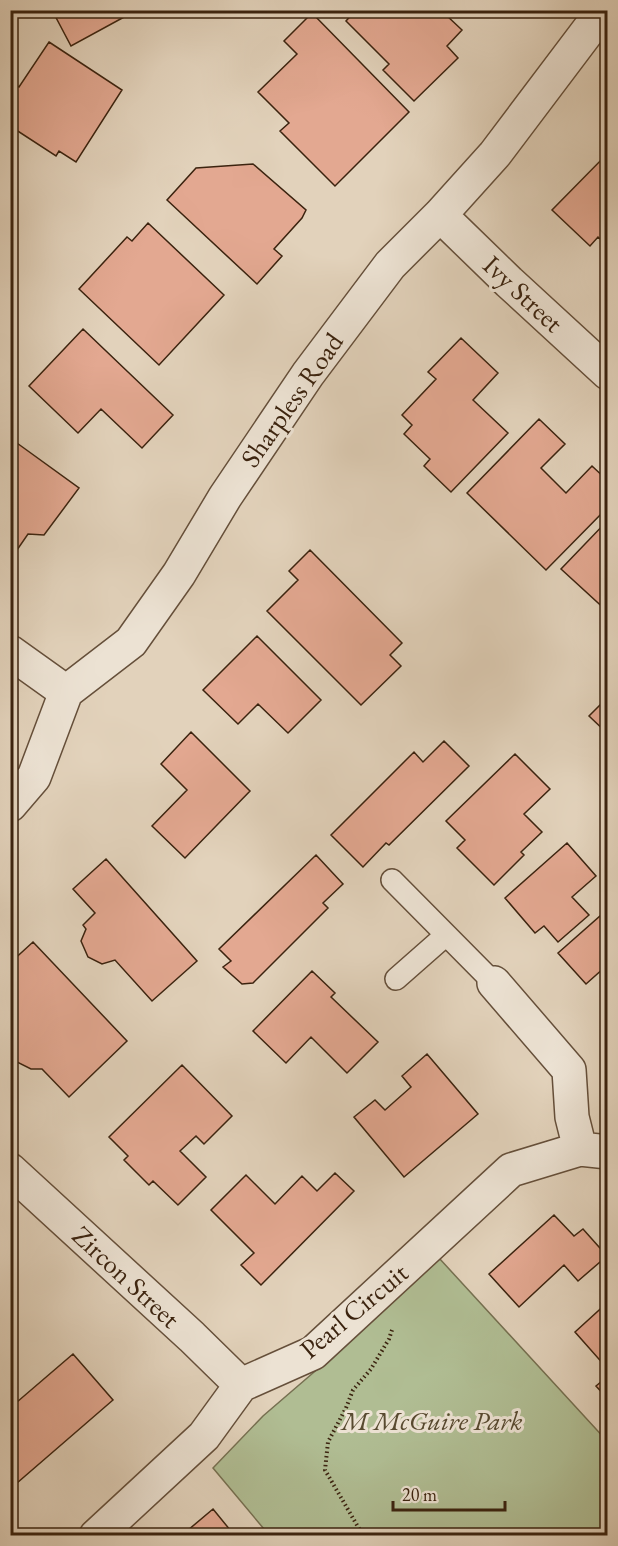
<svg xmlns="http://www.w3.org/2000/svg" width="618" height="1546" font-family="'EB Garamond',serif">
	<rect width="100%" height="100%" fill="#e2d2bb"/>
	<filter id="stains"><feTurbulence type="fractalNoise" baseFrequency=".00333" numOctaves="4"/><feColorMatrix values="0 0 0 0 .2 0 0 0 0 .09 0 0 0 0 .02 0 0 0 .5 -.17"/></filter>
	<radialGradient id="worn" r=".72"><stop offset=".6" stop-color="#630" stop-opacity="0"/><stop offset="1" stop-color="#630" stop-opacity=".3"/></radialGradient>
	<path fill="#b0bd93" stroke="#767051" stroke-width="1.5" d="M439,1258L607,1441V1535H269L213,1468L263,1416L342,1348Z"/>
	<path fill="#e3a891" stroke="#3b230f" stroke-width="1.5" d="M52,10H137L71,46Z
		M356,10H449L445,14L462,30L447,46L458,58L414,101L383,70L389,64L346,21Z
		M312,13L409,112L335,186L280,131L289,123L258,92L297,54L284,41Z
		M49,42L122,90L76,162L59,151L56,156L10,126V82L19,87Z
		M608,153V246L598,237L590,246L552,210Z
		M253,164L306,210L302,218L274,249L282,256L257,284L167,200L196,168Z
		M148,223L224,295L159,365L79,289L127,237L132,241Z
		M83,329L173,415L142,448L101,409L78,433L29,386Z
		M461,338L498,373L473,400L508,433L451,492L424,466L430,459L404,434L412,425L402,415L436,379L428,372Z
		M539,419L565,444L541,468L566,493L592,466L608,481V507L546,570L467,493Z
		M10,438L79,488L44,535L28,534L17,550L10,546Z
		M608,520V612L561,569Z
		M310,550L402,643L390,655L401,666L361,705L267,611L298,580L289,571Z
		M257,636L321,700L288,733L258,704L238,724L203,690Z
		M608,697V734L589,716Z
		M191,732L250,791L185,858L152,826L187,790L161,764Z
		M444,741L469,766L389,845L386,843L363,867L331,835L414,752L423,762Z
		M515,754L550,789L524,814L542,832L521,852L524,855L494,885L457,848L465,840L446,821Z
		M567,843L596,876L572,897L589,915L558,942L544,926L535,933L505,898Z
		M316,855L343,884L323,903L328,908L253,983L242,984L223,967L231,961L219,949Z
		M106,859L197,961L152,1001L115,960L102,964L88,957L81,941L86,929L83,925L95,913L73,889Z
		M608,909V971L604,968L586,984L558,953Z
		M33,942L127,1041L69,1097L42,1069H31L17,1062L12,1049V1037L10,1036V963Z
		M312,971L335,993L331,997L378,1042L347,1073L311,1037L286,1063L253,1031Z
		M427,1054L478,1114L404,1177L354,1117L375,1100L385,1110L411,1087L402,1076Z
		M182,1065L232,1116L204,1144L196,1136L180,1151L206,1177L178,1205L153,1181L149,1185L124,1160L128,1156L109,1137Z
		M335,1173L354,1191L261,1285L241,1265L254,1253L211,1210L246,1175L275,1204L302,1176L317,1191Z
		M554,1215L574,1236L583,1229L607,1256L578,1281L564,1265L519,1307L489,1274Z
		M608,1302V1365L605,1366L575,1332Z
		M73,1354L113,1400L17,1483L10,1476V1408Z
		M608,1376V1399L596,1386Z
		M213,1509L235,1536H181Z"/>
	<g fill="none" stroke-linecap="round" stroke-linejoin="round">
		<g stroke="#654f3a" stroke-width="24">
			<path id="service" d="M392,880L494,983
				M396,979L446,935"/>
		</g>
		<g stroke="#654f3a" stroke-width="36">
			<path id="minor" d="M440,215L509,282L608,373
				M10,652L66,692
				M10,805L34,777L66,692L131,642L179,574L225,497L308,374L390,265L440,215L495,154L590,28L608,13
				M494,983L569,1070L572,1117L580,1149
				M10,1170L192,1337L241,1385
				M96,1536L204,1436L241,1385L313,1353L511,1170L580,1149L608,1152"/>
		</g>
		<path stroke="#3b230f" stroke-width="4" stroke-dasharray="1.5 3" stroke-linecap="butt" d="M365,1536L361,1532L325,1470L328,1442L346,1408L353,1390L371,1369L389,1339L392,1330"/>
		<use href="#service" stroke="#ece2d3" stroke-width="21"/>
		<use href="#minor" stroke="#ece2d3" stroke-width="33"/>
	</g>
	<g text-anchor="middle" stroke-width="6" stroke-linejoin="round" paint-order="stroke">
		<g font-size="27" fill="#3b230f" stroke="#ece2d3">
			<text transform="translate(523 294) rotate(43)" y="9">Ivy Street</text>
			<text transform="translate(292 400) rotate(-55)" y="9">Sharpless Road</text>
			<text transform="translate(126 1277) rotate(43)" y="9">Zircon Street</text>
			<text transform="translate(354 1311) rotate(-40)" y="9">Pearl Circuit</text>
		</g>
		<g font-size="27" font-style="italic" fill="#584a30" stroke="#ece2d3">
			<text x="432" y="1430">M McGuire Park</text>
		</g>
	</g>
	<rect width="618" height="1546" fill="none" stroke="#e2d2bb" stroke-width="36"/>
	<rect x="12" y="12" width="594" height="1522" fill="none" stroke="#3b230f" stroke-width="3"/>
	<rect x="18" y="18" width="582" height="1510" fill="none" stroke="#3b230f" stroke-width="1.5"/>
	<path d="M393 1501v9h112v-9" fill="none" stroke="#3b230f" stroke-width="3"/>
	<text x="402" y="1501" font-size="18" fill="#3b230f" stroke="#ece2d3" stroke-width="4.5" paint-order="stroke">20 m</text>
	<rect width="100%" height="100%" filter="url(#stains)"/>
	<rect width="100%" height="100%" fill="url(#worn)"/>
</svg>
